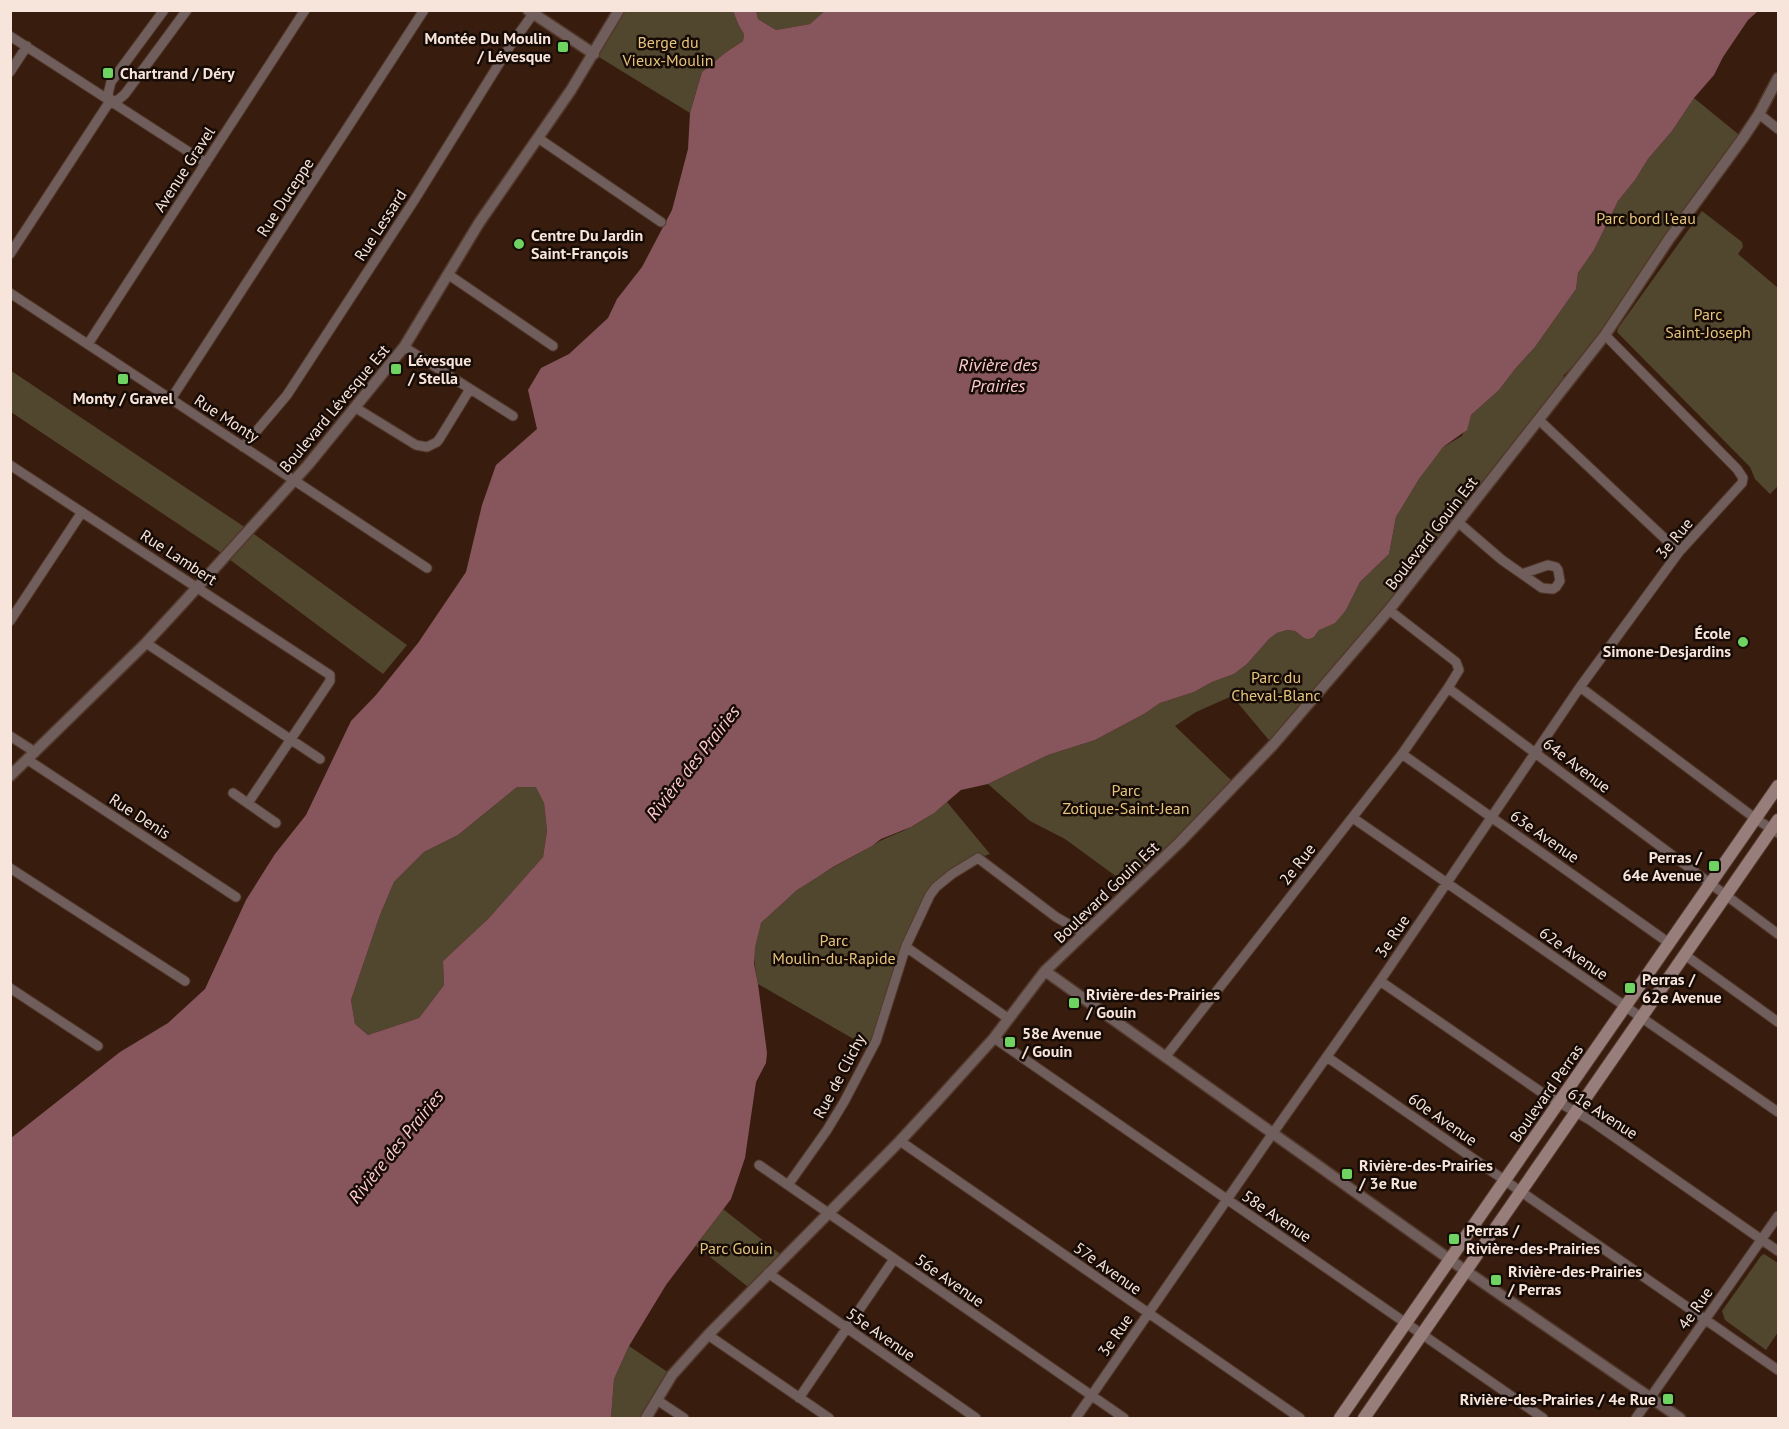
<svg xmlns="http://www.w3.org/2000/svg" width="1789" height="1429" font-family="'PT Sans',sans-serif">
	<rect width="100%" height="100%" fill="#381d0f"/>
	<path fill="#51462e" d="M618,11H733L739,26L744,34L743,41L725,53L702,72L690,113L594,54Z
		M756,11H826L810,24L776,30L758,19Z
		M1694,98L1743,138L1605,335L1563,376L1565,378L1539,420L1273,745L1232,696L1196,712L1175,726L1235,784L1132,888L1065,839L1030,821L988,784L1048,755L1095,740L1144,714L1160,703L1194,692L1212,682L1234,674L1247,664L1269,639L1277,633L1287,630L1295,631L1304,638L1314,637L1319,630L1346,610L1360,582L1389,554L1396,517L1419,479L1436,455L1443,447L1462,436L1471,415L1499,390L1515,369L1535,347L1576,289L1578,273L1594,250L1618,201L1635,180L1648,159L1672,131Z
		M1702,211L1742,242L1743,247L1738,254L1778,288V486L1770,494L1755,479L1750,467L1617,332L1618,328Z
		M10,370L243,526L407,645L383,674L217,550L11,412Z
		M517,787H537L544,803L547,831L543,857L488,919L443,961L444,985L419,1018L368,1035L355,1024L351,1000L380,915L394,882L424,852L458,835Z
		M947,802L990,854L978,858L930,895L871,1049L758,984C754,964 749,935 765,919L797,890L812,879L872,846C883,838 895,835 907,829C921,822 935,812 947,802Z
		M723,1209L784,1257L752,1290L696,1246Z
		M1764,1254L1778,1263V1332L1766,1350L1725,1320L1722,1311L1761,1256Z
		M629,1346L672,1375L646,1418H611L614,1379Z"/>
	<path fill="#87555c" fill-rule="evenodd" d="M826,10L1758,11L1748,20L1723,57L1714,75L1694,98L1672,131L1648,159L1635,180L1618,201L1594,250L1578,273L1576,289L1535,347L1515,369L1499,390L1471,415L1467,430L1443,447L1419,479L1396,517L1389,554L1360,582L1346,610L1335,623L1319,630L1314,637L1309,639L1304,638L1295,631L1287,630L1277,633L1269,639L1247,664L1234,674L1212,682L1194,692L1160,703L1144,714L1095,740L1048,755L988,784L961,790L934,813L911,827L881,839L872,846L833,867L797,890L761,923L755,947L754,964L758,984L767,1053L766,1063L756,1082L745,1158L731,1199L666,1285L629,1346L614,1379L611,1418H11V1138L120,1052L168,1023L205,989L246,900L275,854L306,815L351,721L376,695L418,643L466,572L482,505L496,465L537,429L528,390L541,368L569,354L608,318L617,299L642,267L672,210L688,149L690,113L702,72L725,53L743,41L744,34L739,26L733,11H756L758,19L776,30L810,24ZM517,787H536L544,803L547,831L543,857L488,919L443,961L444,985L419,1018L368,1035L355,1024L351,1000L380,915L394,882L424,852L458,835Z"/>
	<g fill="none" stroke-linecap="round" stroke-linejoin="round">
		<g stroke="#53392c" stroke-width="11">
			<path id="minor" d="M10,36L206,163
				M10,72L27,46
				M110,101L118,100L125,94L187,10
				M1759,114L1778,129
				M538,138L661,222
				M10,254L110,101L108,94L111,82L164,10
				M449,275L553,346
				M10,293L427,568
				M88,344L305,10
				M404,347L513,416
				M171,399L424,10
				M356,408L416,445L427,447L437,442L440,438L470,389
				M1539,420L1679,552
				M243,447L287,395L415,199L510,46L533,14
				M10,465L330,675V681L248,803
				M1459,523L1502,560L1542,588L1553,589L1556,587L1560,581L1558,570L1556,567L1548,565L1522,574
				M1389,610L1456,662L1459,670L1448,688L1778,934
				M10,621L82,512
				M146,643L320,759
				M1580,687L1756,819L1778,833
				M10,736L35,752
				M1402,754L1669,943
				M28,760L236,897
				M233,793L276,823
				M1353,818L1778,1112
				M10,868L185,981
				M906,947L1009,1019
				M1685,955L1778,1022
				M1380,981L1544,1094L1590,1120L1778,1251
				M10,988L98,1046
				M994,1038L1543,1418
				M1166,1056L1402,754L1448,688
				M1327,1057L1778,1370
				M900,1141L1300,1418
				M759,1165L1124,1418
				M788,1185L827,1130L844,1102L876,1041L906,946L930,895L936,887L952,874L978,858L1056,917L1084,933
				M768,1273L976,1418
				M708,1335L829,1418
				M799,1398L894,1259
				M657,1400L684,1418
				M1076,1418L1273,1133L1380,981L1580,687L1679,552L1742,483L1743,478L1737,469L1605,335
				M1636,1418L1778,1216"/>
		</g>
		<g stroke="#53392c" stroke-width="13">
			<path id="tertiary" d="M528,10L594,54
				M10,776L146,643L183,603L308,465L404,347L479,223L571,90L619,10
				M1045,971L1466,1271L1680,1418
				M646,1418L672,1375L708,1335L900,1141L937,1101L994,1038L1045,971L1180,842L1273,745L1389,610L1605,335L1669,239L1743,138L1759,114L1778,78"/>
		</g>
		<g stroke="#53392c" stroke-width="14">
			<path id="secondary" d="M1340,1418L1778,786
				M1364,1418L1778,820"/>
		</g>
		<use href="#minor" stroke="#6f5e5b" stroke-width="9"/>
		<use href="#tertiary" stroke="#6f5e5b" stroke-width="10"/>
		<use href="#secondary" stroke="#987e7a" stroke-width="12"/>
	</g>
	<g fill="#6ed360" stroke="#170b06" stroke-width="2">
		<rect x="557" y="41" width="12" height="12" rx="3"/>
		<rect x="102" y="67" width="12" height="12" rx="3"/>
		<circle cx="519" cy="244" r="6"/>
		<rect x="390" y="363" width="12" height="12" rx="3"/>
		<rect x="117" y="373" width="12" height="12" rx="3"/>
		<circle cx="1743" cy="642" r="6"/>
		<rect x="1708" y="860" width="12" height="12" rx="3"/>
		<rect x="1624" y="982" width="12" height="12" rx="3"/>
		<rect x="1068" y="997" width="12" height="12" rx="3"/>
		<rect x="1004" y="1036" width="12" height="12" rx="3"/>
		<rect x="1341" y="1168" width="12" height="12" rx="3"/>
		<rect x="1448" y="1233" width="12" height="12" rx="3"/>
		<rect x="1490" y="1274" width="12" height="12" rx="3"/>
		<rect x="1662" y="1393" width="12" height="12" rx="3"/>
	</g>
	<g text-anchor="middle" stroke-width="5" stroke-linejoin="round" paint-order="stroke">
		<g font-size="16" font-weight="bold" fill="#f7e4db" stroke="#170b06" text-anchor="start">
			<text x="551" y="44" text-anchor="end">Montée Du Moulin<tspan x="551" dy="18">/ Lévesque</tspan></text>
			<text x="120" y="79">Chartrand / Déry</text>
			<text x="531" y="241">Centre Du Jardin<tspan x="531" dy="18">Saint-François</tspan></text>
			<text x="408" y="366">Lévesque<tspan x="408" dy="18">/ Stella</tspan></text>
			<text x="123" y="404" text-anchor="middle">Monty / Gravel</text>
			<text x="1731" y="639" text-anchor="end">École<tspan x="1731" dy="18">Simone-Desjardins</tspan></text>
			<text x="1702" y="863" text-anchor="end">Perras /<tspan x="1702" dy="18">64e Avenue</tspan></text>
			<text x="1642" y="985">Perras /<tspan x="1642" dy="18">62e Avenue</tspan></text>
			<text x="1086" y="1000">Rivière-des-Prairies<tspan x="1086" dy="18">/ Gouin</tspan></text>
			<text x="1022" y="1039">58e Avenue<tspan x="1022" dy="18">/ Gouin</tspan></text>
			<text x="1359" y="1171">Rivière-des-Prairies<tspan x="1359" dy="18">/ 3e Rue</tspan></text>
			<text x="1466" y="1236">Perras /<tspan x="1466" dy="18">Rivière-des-Prairies</tspan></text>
			<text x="1508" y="1277">Rivière-des-Prairies<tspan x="1508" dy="18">/ Perras</tspan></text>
			<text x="1656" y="1405" text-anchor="end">Rivière-des-Prairies / 4e Rue</text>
		</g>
		<g font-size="16" fill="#e5c47d" stroke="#170b06">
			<text x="668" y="48">Berge du<tspan x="668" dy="18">Vieux-Moulin</tspan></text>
			<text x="1646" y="224">Parc bord l'eau</text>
			<text x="1708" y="320">Parc<tspan x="1708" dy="18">Saint-Joseph</tspan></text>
			<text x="1276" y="683">Parc du<tspan x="1276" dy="18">Cheval-Blanc</tspan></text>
			<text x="1126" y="796">Parc<tspan x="1126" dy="18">Zotique-Saint-Jean</tspan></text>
			<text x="834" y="946">Parc<tspan x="834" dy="18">Moulin-du-Rapide</tspan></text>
			<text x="736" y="1254">Parc Gouin</text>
		</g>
		<g font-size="16" fill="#f7e4db" stroke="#170b06">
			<text transform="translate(184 169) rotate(-57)" y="6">Avenue Gravel</text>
			<text transform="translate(285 197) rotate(-57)" y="6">Rue Duceppe</text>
			<text transform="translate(380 225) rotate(-57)" y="6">Rue Lessard</text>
			<text transform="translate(334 408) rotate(-50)" y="6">Boulevard Lévesque Est</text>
			<text transform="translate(227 418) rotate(33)" y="6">Rue Monty</text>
			<text transform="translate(1431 533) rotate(-52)" y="6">Boulevard Gouin Est</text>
			<text transform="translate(1674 538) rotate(-50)" y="6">3e Rue</text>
			<text transform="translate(179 557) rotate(33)" y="6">Rue Lambert</text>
			<text transform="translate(1577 765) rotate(37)" y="6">64e Avenue</text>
			<text transform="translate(140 816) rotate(33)" y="6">Rue Denis</text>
			<text transform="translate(1545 836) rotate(35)" y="6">63e Avenue</text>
			<text transform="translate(1297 864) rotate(-52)" y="6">2e Rue</text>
			<text transform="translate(1106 892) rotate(-44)" y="6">Boulevard Gouin Est</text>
			<text transform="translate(1392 936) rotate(-56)" y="6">3e Rue</text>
			<text transform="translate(1574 953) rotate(35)" y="6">62e Avenue</text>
			<text transform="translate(839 1076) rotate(-62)" y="6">Rue de Clichy</text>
			<text transform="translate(1546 1093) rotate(-55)" y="6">Boulevard Perras</text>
			<text transform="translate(1603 1113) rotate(33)" y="6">61e Avenue</text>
			<text transform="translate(1443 1119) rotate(35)" y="6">60e Avenue</text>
			<text transform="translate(1277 1216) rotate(34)" y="6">58e Avenue</text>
			<text transform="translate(1108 1268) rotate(35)" y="6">57e Avenue</text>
			<text transform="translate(950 1280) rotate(35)" y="6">56e Avenue</text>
			<text transform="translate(1695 1308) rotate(-55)" y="6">4e Rue</text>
			<text transform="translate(881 1334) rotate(35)" y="6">55e Avenue</text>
			<text transform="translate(1115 1335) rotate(-55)" y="6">3e Rue</text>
		</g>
		<g font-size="18" font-style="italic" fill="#fdcbd0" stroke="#170b06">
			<text x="998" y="371">Rivière des<tspan x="998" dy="21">Prairies</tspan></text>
			<text transform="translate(693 763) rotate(-52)" y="6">Rivière des Prairies</text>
			<text transform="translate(396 1147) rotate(-51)" y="6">Rivière des Prairies</text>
		</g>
	</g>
	<rect width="1789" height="1429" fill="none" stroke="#f7e4db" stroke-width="24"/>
</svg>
